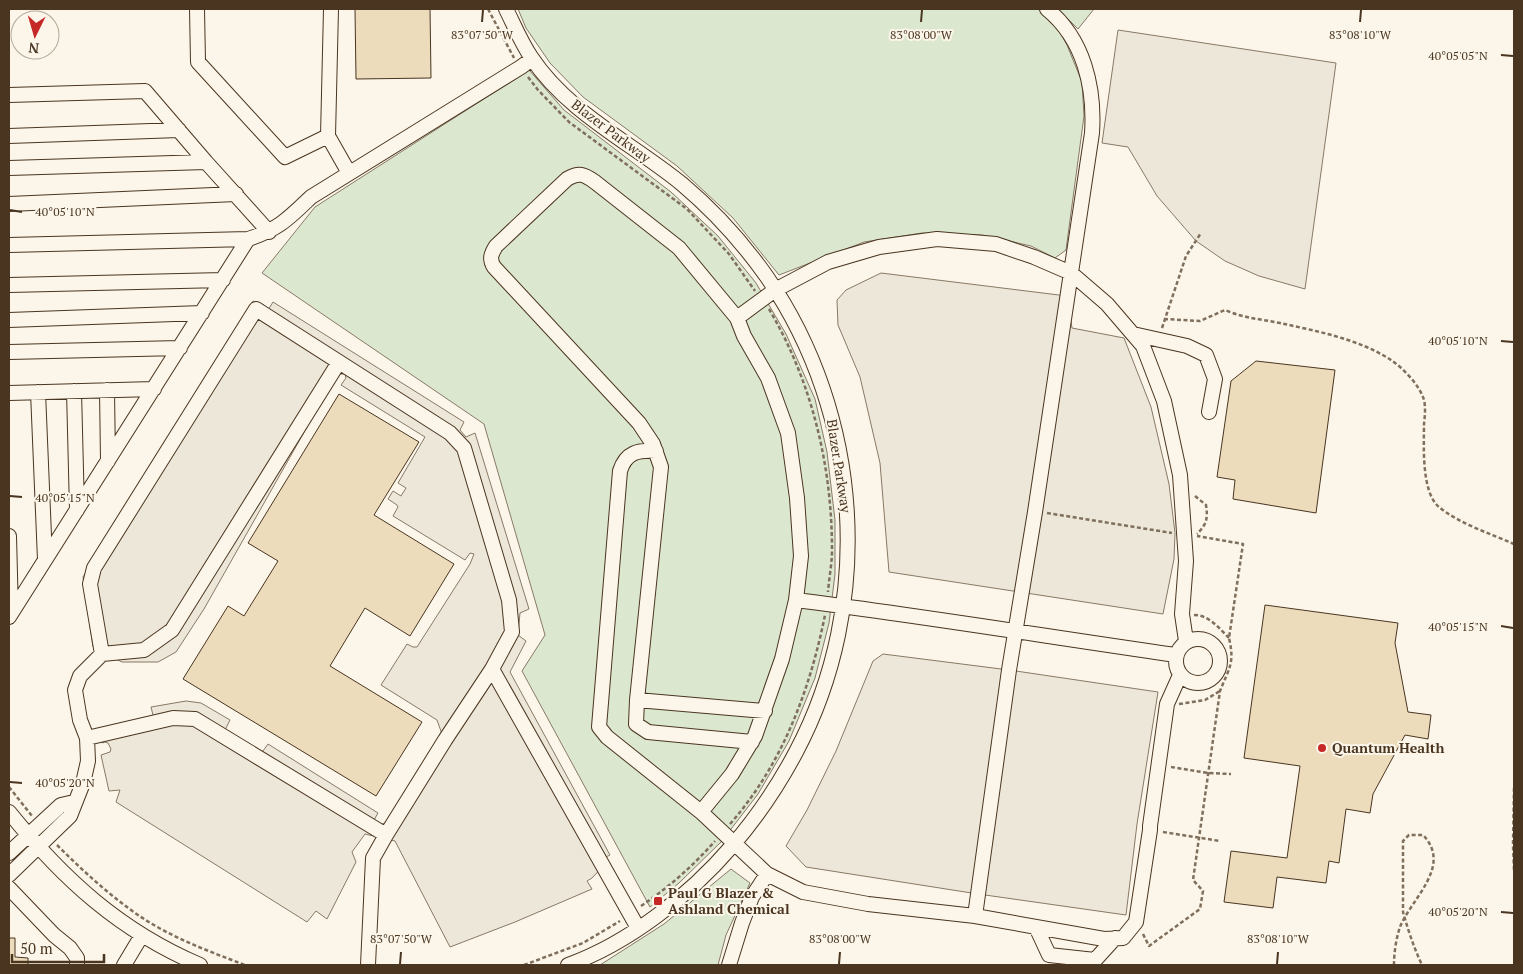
<svg xmlns="http://www.w3.org/2000/svg" width="1523" height="974" font-family="'PT Serif',serif">
	<rect width="100%" height="100%" fill="#fbf6e9"/>
	<path fill="#dce7d0" stroke="#887966" d="M518,9H1038L1057,27L1067,45L1082,82L1084,116L1066,250L1055,258L1031,246L982,235L922,233L864,242L779,275L733,218L677,166L583,97L550,63L526,28Z
		M1058,9H1094L1078,29Z
		M529,70L564,110L671,192L718,236L756,283L786,334L815,399L827,452L835,520V574L829,623L815,678L789,741L758,794L721,842L679,883L650,907L522,671L545,635L484,424L262,273L315,207Z
		M731,869L750,883L726,935L718,965H600L664,924Z"/>
	<path fill="#ede7d9" stroke="#887966" d="M1118,30L1336,63L1305,289L1259,276L1225,261L1196,241L1157,196L1128,147L1102,143Z
		M881,273L1067,296L1072,328L1124,338L1151,407L1169,484L1175,533L1174,559L1163,614L889,572L880,463L860,377L838,325L837,300L846,290Z
		M253,301L264,305V309L268,310L273,302L464,422L460,430L466,437L475,433L529,609L520,613L518,635L526,641L510,672L610,855L604,858L605,864L592,878L587,881L592,889L515,922L450,947L395,841L365,834L352,852L356,862L327,919L316,911L307,922L116,802L120,790L109,791L101,755L110,752L111,749L108,743L105,742L102,743L100,730L152,718L153,715L151,707L186,701L201,703L230,720L225,730L259,752L263,751L268,744L378,813L373,822L380,825L387,822L442,734L437,720L381,685L407,644L413,647H417L470,564L474,554L470,553L465,560L393,516L398,507L397,505L388,499L393,491L401,496L406,488L398,483L425,437L341,385L346,378L345,374H339L328,390L204,609L176,652L158,662H122L93,647L83,577Z
		M883,654L1009,670L1158,692L1137,824L1126,915L978,894L806,867L786,846L807,810L836,751L873,661Z"/>
	<path fill="#ecdcbc" stroke="#4a3520" d="M355,9H430L431,78L356,79Z
		M1256,361L1335,370L1316,513L1233,499L1235,480L1217,477L1231,381Z
		M339,394L419,442L374,515L454,564L410,636L365,608L330,666L422,722L376,796L183,679L228,606L244,616L278,561L248,543Z
		M1265,605L1398,623L1395,643L1408,712L1431,715L1428,739L1405,735L1373,794L1370,813L1346,809L1339,863L1329,861L1326,883L1277,877L1273,908L1224,902L1231,851L1287,858L1300,766L1244,758Z
		M9,938H15V957L28,958V965H9Z"/>
	<g fill="none" stroke-linecap="round" stroke-linejoin="round">
		<g stroke="#4a3520" stroke-width="16">
			<path id="minor" d="M197,9L198,62L285,157L328,136L349,173
				M506,9C514,25 521,42 531,57C568,113 632,143 682,184C714,211 743,243 767,277C862,415 875,603 796,752C778,786 757,817 732,846C690,895 629,943 568,965
				M1047,9C1084,39 1095,88 1092,133L1035,512L1009,670L975,916L868,904L803,892L767,874L701,812L732,774L755,736L782,659L796,600C923,616 1050,637 1176,655
				M9,95L145,91L206,162L269,232
				M9,136L179,130
				M328,136L331,9
				M9,168L206,162
				M9,204L236,194
				M9,245L248,239
				M9,285L223,280
				M737,318L679,248L595,182C584,174 579,172 567,179L496,246C491,254 489,259 494,267L639,423L653,444L661,467L637,700L765,711
				M9,320L202,313
				M1133,334L1187,346L1206,355L1215,379L1209,412
				M9,352L180,348
				M107,390L108,461
				M74,391L77,510
				M38,392L45,560
				M9,393L154,389
				M656,451C638,450 626,452 620,471L599,727L607,737L701,812
				M9,536L11,613
				M796,600L801,556L797,498L788,433L768,378L744,336L737,318L775,290L828,262L879,247L937,239L996,244L1034,257L1071,273L1107,304L1143,346L1164,401L1180,475L1186,561L1182,614L1186,641
				M9,617L248,239C279,229 288,219 311,197L521,67L532,59
				M1176 661a22 22 0 1 1 44 0a22 22 0 1 1-44 0Z
				M102,654L144,650L172,630L339,362
				M637,700L636,724L648,732L752,742
				M87,738L173,718L195,719L386,835
				M9,812C63,879 120,931 200,965
				M9,853L61,805L74,802
				M9,875L70,816L83,783L88,761L87,738L80,720L75,690L80,676L102,654L90,584L94,568L256,309L450,433L464,448L509,600L512,632L492,669L638,928
				M9,888L54,935L70,948L77,958V965
				M975,916L1104,939L1123,938L1136,922L1150,830V826L1167,704L1180,675
				M1036,927L1049,955L1095,960L1115,938
				M124,965L142,935
				M368,965L373,858L386,835L445,740L492,669
				M729,965L742,923L752,897L767,874"/>
		</g>
		<path stroke="#7f6f5c" stroke-width="2.5" stroke-dasharray="4 2.5" stroke-linecap="butt" d="M488,9L514,58
			M528,77L538,90L569,122L687,209L729,254L755,291
			M769,309C812,382 832,466 832,550C832,564 829,578 828,592
			M1164,319L1200,321L1225,310C1243,318 1260,319 1280,323C1316,331 1359,339 1391,360C1403,368 1418,384 1423,397C1426,404 1425,416 1424,424C1424,445 1421,492 1439,507C1458,523 1491,534 1514,544
			M1162,328L1186,256L1201,233
			M1195,496L1206,505C1208,518 1207,524 1197,534
			M1047,513L1172,533
			M1194,615C1209,615 1219,628 1229,638
			M1179,704L1205,700L1220,691
			M1171,767L1208,773L1231,774
			M9,787L32,816
			M1514,788L1513,845L1514,870
			M730,824C782,765 810,690 825,615
			M1163,832L1220,841
			M57,845C82,870 108,894 138,915C170,937 208,951 245,965
			M641,906C668,888 693,866 715,841
			M1143,934L1149,946L1200,909L1203,891L1193,880L1220,691C1229,668 1235,664 1229,638L1243,544L1197,536
			M524,965L583,943L620,921
			M1394,965C1394,953 1396,939 1400,927C1411,899 1453,866 1423,835H1409L1403,841V912C1408,930 1414,948 1422,965"/>
		<use href="#minor" stroke="#fbf6e9" stroke-width="14"/>
	</g>
	<path fill="none" stroke="#4a3520" stroke-width="2" d="M482,22L483,10M921,22L922,10M1360,22L1361,10M1501,55L1513,56M10,210L22,212M1501,341L1513,342M10,496L22,497M1501,626L1513,628M10,782L22,783M1501,912L1513,913M400,964L401,952M839,964L840,952M1277,964L1278,952"/>
	<g fill="#c62828" stroke="#fbf6e9" stroke-width="2">
		<circle cx="1322" cy="748" r="5"/>
		<rect x="653" y="896" width="10" height="10" rx="2.5"/>
	</g>
	<g text-anchor="middle" stroke-width="4" stroke-linejoin="round" paint-order="stroke">
		<g font-size="14" fill="#4a3520" stroke="#fbf6e9">
			<text transform="translate(611 131) rotate(37)" y="5">Blazer Parkway</text>
			<text transform="translate(839 466) rotate(81)" y="5">Blazer Parkway</text>
		</g>
		<g font-size="14" font-weight="bold" fill="#4a3520" stroke="#fbf6e9" text-anchor="start">
			<text x="1332" y="753">Quantum Health</text>
			<text x="668" y="898">Paul G Blazer &amp;<tspan x="668" dy="16">Ashland Chemical</tspan></text>
		</g>
	</g>
	<g font-size="12" text-anchor="middle" fill="#4a3520" stroke="#fbf6e9" stroke-width="4" stroke-linejoin="round" paint-order="stroke">
		<text x="482" y="39">83°07'50"W</text>
		<text x="921" y="39">83°08'00"W</text>
		<text x="1360" y="39">83°08'10"W</text>
		<text x="1458" y="60">40°05'05"N</text>
		<text x="65" y="216">40°05'10"N</text>
		<text x="1458" y="345">40°05'10"N</text>
		<text x="65" y="502">40°05'15"N</text>
		<text x="1458" y="631">40°05'15"N</text>
		<text x="65" y="787">40°05'20"N</text>
		<text x="1458" y="916">40°05'20"N</text>
		<text x="401" y="943">83°07'50"W</text>
		<text x="840" y="943">83°08'00"W</text>
		<text x="1278" y="943">83°08'10"W</text>
	</g>
	<rect width="1523" height="974" fill="none" stroke="#4a3520" stroke-width="20"/>
	<g transform="translate(35 35) rotate(185)"><circle r="24" fill="#fbf6e9" stroke="#b4a999"/>
	<path d="M0-4L9 19L0 12L-9 19Z" fill="#c62828"/>
	<text y="-8" font-size="14" font-weight="bold" text-anchor="middle" fill="#4a3520">N</text>
	</g>
	<path d="M12 954v8h92v-8" fill="none" stroke="#4a3520" stroke-width="2.5"/>
	<text x="20" y="954" font-size="15" fill="#4a3520" stroke="#fbf6e9" stroke-width="4" paint-order="stroke">50 m</text>
</svg>
